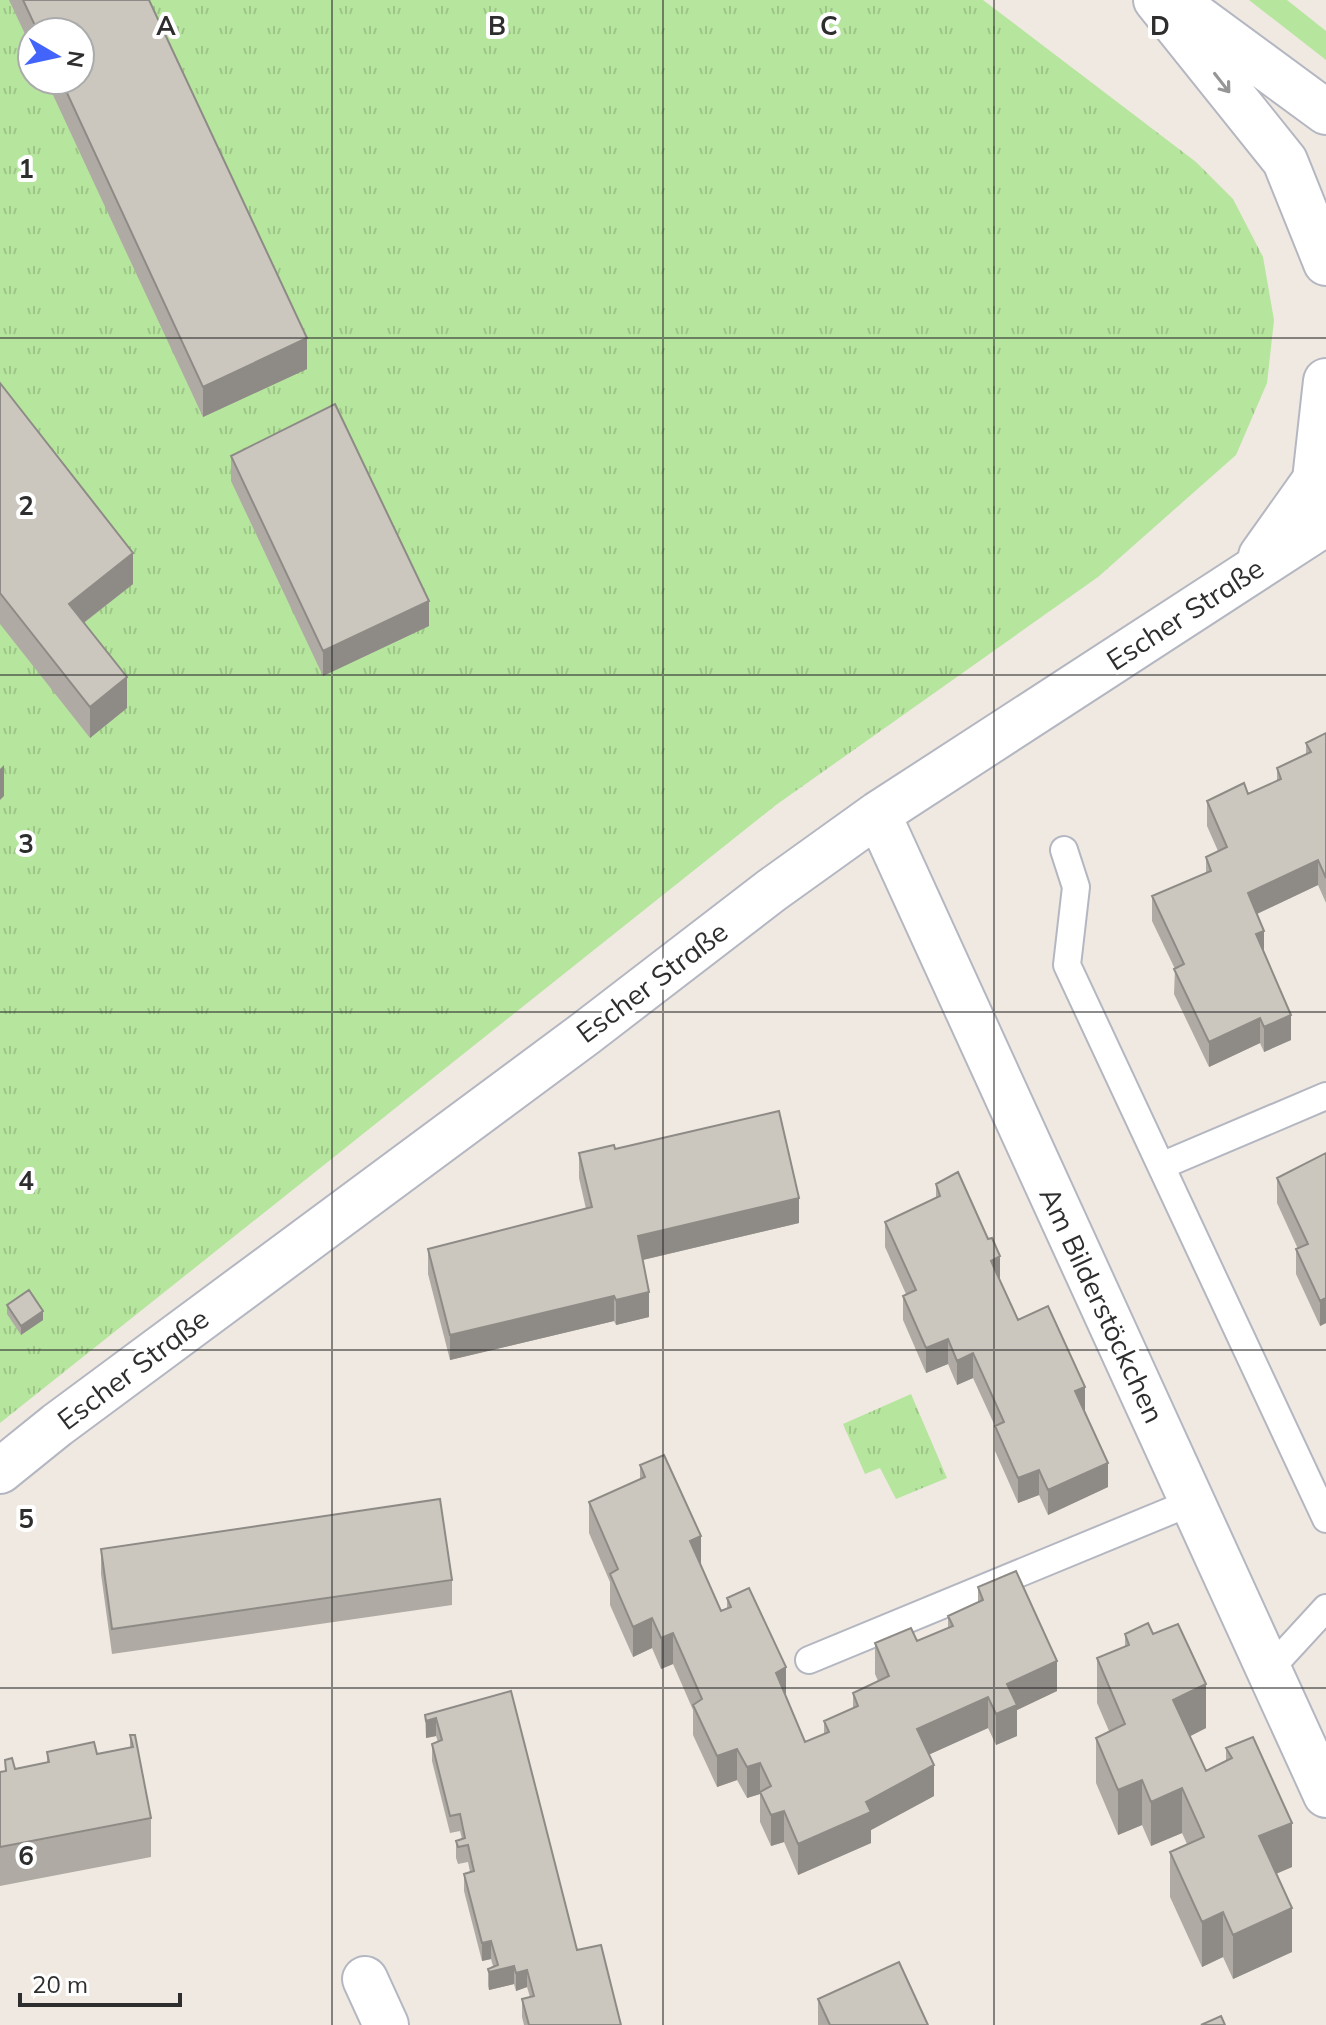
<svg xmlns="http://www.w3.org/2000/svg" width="1326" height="2025" font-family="Mulish,sans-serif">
	<defs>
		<pattern id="park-tufts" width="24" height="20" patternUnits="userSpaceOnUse" patternTransform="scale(2)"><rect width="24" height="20" fill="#b6e59e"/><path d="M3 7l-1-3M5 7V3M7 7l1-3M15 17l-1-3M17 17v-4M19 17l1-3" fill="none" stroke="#9dc588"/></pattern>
	</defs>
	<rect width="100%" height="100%" fill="#efe9e1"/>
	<path fill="#b6e59e" d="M1249,0H1287L1326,31V60Z"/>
	<path fill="url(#park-tufts)" fill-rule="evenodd" d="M0,0H983L1196,162L1233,199L1263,257L1274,320L1267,383L1236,455L1098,577L776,805L0,1423ZM32,32H80V80H32Z
		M911,1394L947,1478L896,1499L880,1468L865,1474L843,1424Z"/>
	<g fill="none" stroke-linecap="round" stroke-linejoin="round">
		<g stroke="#b4b7c1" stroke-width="30">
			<path id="lane" d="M1064,850L1076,887L1067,965L1326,1519
				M1161,1166L1326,1096
				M809,1660L1192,1502
				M1269,1670L1326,1608"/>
		</g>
		<g stroke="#b4b7c1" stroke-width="48">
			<path id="street" d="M365,1979L386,2025"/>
		</g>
		<g stroke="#b4b7c1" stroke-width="48">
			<path id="secondary" d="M1156,0L1285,161L1326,263
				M1179,4L1326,112
				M1261,556L1315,480L1326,381
				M878,814L1326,1795
				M0,1471L57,1425L586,1033L772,890L878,814L1326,523"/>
		</g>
		<use href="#lane" stroke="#fff" stroke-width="26"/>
		<use href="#street" stroke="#fff" stroke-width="44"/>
		<use href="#secondary" stroke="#fff" stroke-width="44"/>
	</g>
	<path fill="#afaba4" d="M9,0H149L307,369L203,417L46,80H80V32H32V49Z
		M0,383L133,584L84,623L127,708L90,738L0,624Z
		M231,456L429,626L323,676L231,481Z
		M1326,733V903L1318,885L1257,914L1264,954L1291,1040L1264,1052L1260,1043L1209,1067L1174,994L1175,969L1152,921V896L1206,873V857L1218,851L1207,826V801L1248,794L1277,781V768L1306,754V743Z
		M615,1149L799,1223L643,1260L649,1317L616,1325L614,1321L450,1360L428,1274V1249L586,1209L579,1178V1153Z
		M1326,1153V1323L1320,1326L1296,1274V1249H1298L1277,1203V1178Z
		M936,1184L1000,1281L1018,1320L1085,1412L1108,1487L1048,1515L1039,1495L1018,1503L995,1451V1426L973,1378L957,1385L948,1364L926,1373L903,1320V1296L906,1294L885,1247V1222L936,1198Z
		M7,1305L43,1320L21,1335L7,1314Z
		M640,1465L701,1565L721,1611L727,1609V1598L786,1698L805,1742L824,1734V1721L853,1708V1693L878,1681L875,1674V1643L917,1641L948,1628V1616L978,1603V1587L1057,1691L1017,1710V1736L996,1745L988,1728L928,1755L934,1796L871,1830V1843L798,1875L784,1842L771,1846L760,1822V1794L747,1798L737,1780L717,1787L693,1735V1710L673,1664L661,1669L652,1648L633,1657L610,1605V1582L589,1533V1502L640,1479Z
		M101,1549L452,1580V1605L112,1654L101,1574Z
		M1125,1634H1153L1206,1728L1190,1736L1206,1771L1226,1762V1748L1253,1737L1292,1867L1276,1874L1292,1952L1233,1979L1223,1957L1202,1967L1170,1897V1852L1187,1844L1182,1833L1151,1846L1142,1825L1118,1835L1096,1783V1738L1109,1731L1097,1703V1658L1125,1647Z
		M511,1691L577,1950L621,2025H524L522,2017V1999L530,1997L527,1987L516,1991L514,1984L489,1990L488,1986V1969L493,1966L491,1959L482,1961L464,1891V1874L470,1872L468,1862L458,1864L456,1858V1841L462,1839L460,1831L450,1833L432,1761V1744L438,1742L436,1736L426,1738L425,1715Z
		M130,1735L151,1818V1857L0,1886V1772L5,1771V1760L15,1769L47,1762V1752L97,1754L130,1747Z
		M818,1999L928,2025H818Z"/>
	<path fill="#8e8b86" d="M307,338V369L203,417V387Z
		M133,553V584L69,634V604Z
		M429,601V626L323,676V651Z
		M127,677V708L90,738V707Z
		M4,765V796L0,800V769Z
		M1318,860V885L1248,918V893Z
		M1264,931V956L1256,934Z
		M1291,1015V1040L1264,1052V1027Z
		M1260,1018V1043L1209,1067V1042Z
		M799,1198V1223L638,1261V1236Z
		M1000,1256V1281L991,1261Z
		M649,1292V1317L616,1325V1300Z
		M614,1296V1321L450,1360V1335Z
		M1326,1298V1323L1320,1326V1301Z
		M43,1311V1320L21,1335V1326Z
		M948,1339V1364L926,1373V1348Z
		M973,1353V1378L957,1385V1361Z
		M1085,1387V1412L1075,1391Z
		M1108,1463V1487L1048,1515V1490Z
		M1039,1470V1495L1018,1503V1478Z
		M701,1536V1567L690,1541Z
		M652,1618V1648L633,1657V1627Z
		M673,1633V1664L661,1669V1638Z
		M1057,1661V1691L1017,1710V1736L996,1745V1714L1007,1684Z
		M786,1667V1698L776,1673Z
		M1206,1684V1728L1173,1745V1700Z
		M988,1697V1728L917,1760V1729Z
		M436,1718V1736L426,1738V1721Z
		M737,1749V1780L717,1787V1756Z
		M760,1763V1793V1792V1794L747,1798V1767Z
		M934,1765V1796L871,1830V1843L798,1875V1844L866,1802Z
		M1142,1780V1825L1118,1835V1790Z
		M1182,1788V1833L1151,1846V1802Z
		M784,1811V1842L771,1846V1815Z
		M1292,1823V1867L1259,1881V1836Z
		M1292,1908V1952L1233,1979V1935Z
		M1223,1912V1957L1202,1967V1922Z
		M491,1941V1959L482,1961V1943Z
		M514,1966V1984L489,1990V1972Z
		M527,1970V1987L516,1991V1973Z"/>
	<path fill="#cbc7bf" stroke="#8e8b86" stroke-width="2" d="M23,0H149L307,338L203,387L61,80H80V32H38Z
		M0,383L133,553L69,604L127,677L90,707L0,593Z
		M335,404L429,601L323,651L231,456Z
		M1326,733V878L1318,860L1248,893L1264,931L1256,934L1291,1015L1264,1027L1260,1018L1209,1042L1174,969L1184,964L1152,896L1211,871L1206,857L1227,847L1207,801L1244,783L1248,794L1281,779L1277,768L1311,752L1306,743Z
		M779,1111L799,1198L638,1236L649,1292L616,1300L614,1296L450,1335L428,1249L592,1207L579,1153L614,1145L615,1149Z
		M1326,1153V1298L1320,1301L1296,1249L1308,1244L1277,1178Z
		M958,1172L988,1239L992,1238L1000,1256L991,1261L1018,1320L1048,1306L1085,1387L1075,1391L1108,1463L1048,1490L1039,1470L1018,1478L995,1426L1004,1422L973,1353L957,1361L948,1339L926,1348L903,1296L916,1290L885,1222L940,1196L936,1184Z
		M29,1290L43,1311L21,1326L7,1305Z
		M664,1455L701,1536L690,1541L721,1611L731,1607L727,1598L749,1588L786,1667L776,1673L805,1742L829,1732L824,1721L858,1706L853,1693L889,1676L875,1643L911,1628L917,1641L953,1626L948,1616L983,1600L978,1587L1016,1571L1057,1661L1007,1684L1017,1705L996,1714L988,1697L917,1729L934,1765L866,1802L871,1812L798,1844L784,1811L771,1815L760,1792L771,1786L760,1763L747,1767L737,1749L717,1756L693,1705L702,1699L673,1633L661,1638L652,1618L633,1627L610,1574L618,1569L589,1502L645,1477L640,1465Z
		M440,1499L452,1580L112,1629L101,1549Z
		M1148,1623L1153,1634L1178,1624L1206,1684L1173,1700L1206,1771L1232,1758L1226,1748L1253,1737L1292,1823L1259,1836L1292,1908L1233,1935L1223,1912L1202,1922L1170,1852L1204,1837L1182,1788L1151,1802L1142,1780L1118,1790L1096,1738L1125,1724L1097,1658L1129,1645L1125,1634Z
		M511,1691L577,1950L601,1945L621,2025H529L522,1999L534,1996L527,1970L516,1973L514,1966L489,1972L488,1969L498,1965L491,1941L482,1943L464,1874L474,1871L468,1845L458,1847L456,1841L465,1838L460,1814L450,1816L432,1744L442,1740L436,1718L426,1721L425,1715Z
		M130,1735H135L151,1818L0,1847V1772L6,1771L5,1760L12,1758L15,1769L49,1762L47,1752L94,1742L97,1754L133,1747Z
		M899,1962L928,2025H830L818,1999Z
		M1221,2016L1225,2025H1201Z"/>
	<defs><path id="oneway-shaft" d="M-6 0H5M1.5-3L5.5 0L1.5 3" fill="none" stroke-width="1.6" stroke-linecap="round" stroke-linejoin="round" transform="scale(2)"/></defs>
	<use stroke="#969696" href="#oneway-shaft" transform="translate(1222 83) rotate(52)"/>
	<path fill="none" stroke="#2e2e2e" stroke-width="2" stroke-opacity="0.55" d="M332,0V2025M663,0V2025M994,0V2025M0,338H1326M0,675H1326M0,1012H1326M0,1350H1326M0,1688H1326"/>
	<g text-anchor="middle" stroke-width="8" stroke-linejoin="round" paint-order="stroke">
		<g font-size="28" fill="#2e2e2e" stroke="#fff">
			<text transform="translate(1185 614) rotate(-33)" y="10">Escher Straße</text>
			<text transform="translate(652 982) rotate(-37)" y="10">Escher Straße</text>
			<text transform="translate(1102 1305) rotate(65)" y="10">Am Bilderstöckchen</text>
			<text transform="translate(133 1369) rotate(-37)" y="10">Escher Straße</text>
		</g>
	</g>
	<g font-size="26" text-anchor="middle" font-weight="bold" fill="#2e2e2e" stroke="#fff" stroke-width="8" stroke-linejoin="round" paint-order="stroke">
		<text x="166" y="35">A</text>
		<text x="497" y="35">B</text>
		<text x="829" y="35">C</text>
		<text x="1160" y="35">D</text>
		<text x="26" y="178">1</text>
		<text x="26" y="515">2</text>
		<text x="26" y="853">3</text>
		<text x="26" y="1190">4</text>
		<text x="26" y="1528">5</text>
		<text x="26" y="1865">6</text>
	</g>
	<g transform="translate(56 56) rotate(99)"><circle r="38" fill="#ffffff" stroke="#ababab" stroke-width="2"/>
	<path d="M0-6L14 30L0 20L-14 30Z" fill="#4264fb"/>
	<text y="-12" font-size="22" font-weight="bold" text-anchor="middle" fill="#2e2e2e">N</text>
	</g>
	<path d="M20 1993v12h160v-12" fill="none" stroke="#2e2e2e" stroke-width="4"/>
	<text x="32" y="1993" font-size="24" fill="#2e2e2e" stroke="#ffffff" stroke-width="6" paint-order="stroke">20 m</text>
</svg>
